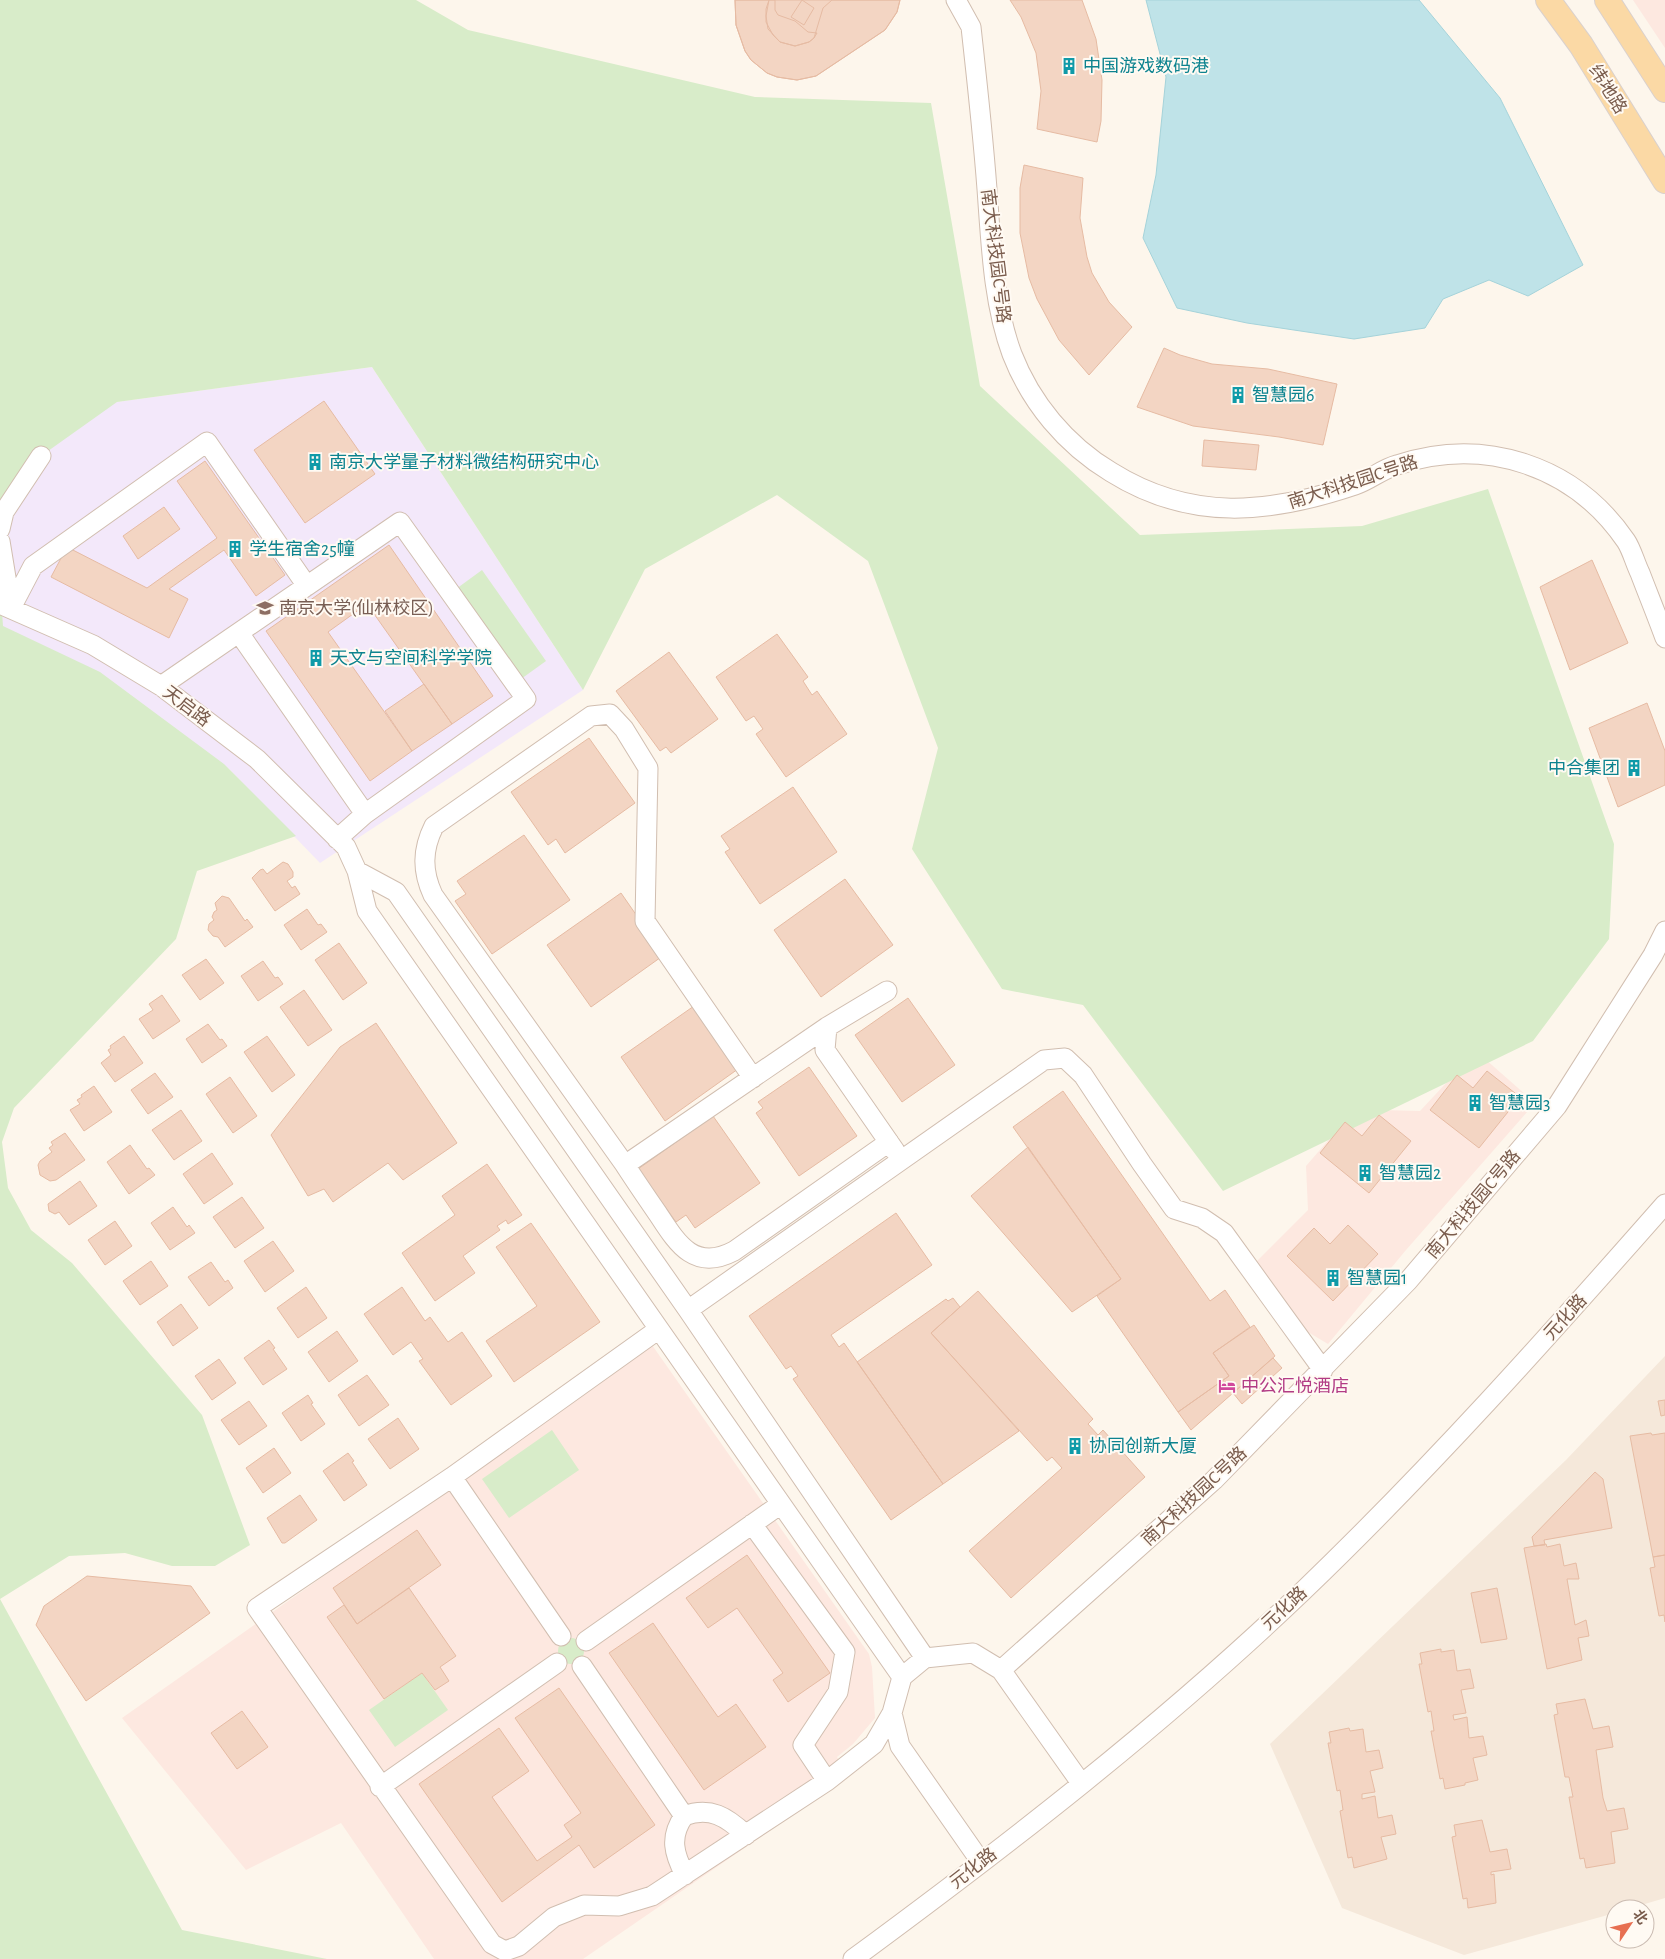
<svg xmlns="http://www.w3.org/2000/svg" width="1665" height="1959" font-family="'Alegreya Sans','Noto Sans SC',sans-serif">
	<rect width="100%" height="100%" fill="#fdf6ec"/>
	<path fill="#f5e8da" d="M1665,1356V1898L1628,1909H1615V1913L1464,1955L1342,1908L1270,1744L1566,1460Z"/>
	<path fill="#fde8e0" d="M1633,0H1665V48Z
		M1476,1051L1535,1103L1406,1250L1328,1344L1303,1329L1256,1262L1308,1210L1306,1166L1345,1121L1380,1110L1420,1111Z
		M652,1345L869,1654L872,1667L875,1718L853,1744L837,1757L849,1776L583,1959H434L341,1823L246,1870L122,1718Z"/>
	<path fill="#f3e8fa" d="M372,367L583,690L320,863L229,769L0,626V505L9,410L117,402Z"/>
	<path fill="#d8ecc9" d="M0,0H416L468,30L755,97L931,103L980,386L1140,535L1362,526L1488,489L1614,844L1609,939L1533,1041L1223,1191L1083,1005L1002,989L912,849L938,748L868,561L777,495L645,569L583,690L372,367L117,402L41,456L35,448L0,505Z
		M482,570L546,661L521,679L456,589Z
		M0,583L3,626L100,672L224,764L296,836L197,871L176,939L14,1108L2,1142L8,1188L31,1230L72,1263L202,1415L250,1545L215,1566H172L125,1553L69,1556L0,1599L182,1930L327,1959H0Z
		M552,1430L579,1470L509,1518L482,1479Z
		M558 1651a13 13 0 1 1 26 0a13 13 0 1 1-26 0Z
		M422,1673L448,1710L395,1747L369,1710Z"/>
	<path fill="#bfe3e8" stroke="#a5d3da" d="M1146,0H1419L1500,98L1583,265L1528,296L1489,280L1443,299L1425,328L1354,339L1247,323L1177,308L1143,238L1156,175L1166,77Z"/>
	<path fill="#f3d5c3" stroke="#e6bba3" d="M735,0H769L766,16L768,29L780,42L795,46L809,42L814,38L823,8L832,0H900L897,12L885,30L816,76L797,80L777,77L767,73L751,60L745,51L736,25Z
		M735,0H900L897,12L885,30L816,76L797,80L777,77L767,73L751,60L745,51L736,25Z
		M769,0H775V10L778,15L795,21L808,32L817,33L814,38L809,42L795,46L780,42L773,35L766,22V9Z
		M802,0L814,8L804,25L791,17Z
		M1082,0L1096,39L1102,80L1101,121L1097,142L1037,129L1041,91L1036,53L1021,17L1010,0Z
		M1024,165L1083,178L1080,218L1087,257L1092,273L1109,302L1132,327L1089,375L1059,340L1037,299L1029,278L1020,233V188Z
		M1164,348L1180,355L1212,364L1268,369L1337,384L1323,445L1279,437L1193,426L1137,407Z
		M324,401L375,474L305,523L254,450Z
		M1204,440L1259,445L1256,470L1202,466Z
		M205,461L285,575L256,596L224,550L169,589L188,599L169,638L51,577L67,547L147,588L217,538L177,481Z
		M164,507L180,529L138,559L123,536Z
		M389,545L493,696L452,724L367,604L328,632L412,751L370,781L266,631Z
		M1592,560L1628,643L1570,670L1540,587Z
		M777,634L808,677L803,681L812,695L817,691L847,734L786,777L756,734L763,729L754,716L746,721L716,677Z
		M669,652L718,719L671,753L666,747L660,751L616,691Z
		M424,684L452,724L412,751L385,711Z
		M1647,703L1665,751V785L1618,807L1589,728Z
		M589,738L635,803L565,853L556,839L548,845L511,792Z
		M793,787L837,852L760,904L725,852L730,849L721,836Z
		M524,835L570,900L492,954L455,901L466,894L457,881Z
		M283,862L288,864L293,872V877L287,881L292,888L295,886L300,894L275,911L252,878L260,870L263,869L267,874Z
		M845,879L893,945L821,997L774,930Z
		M621,893L664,955L591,1007L547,945Z
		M222,896L229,898L245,921L247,919L253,927L225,947L218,937L213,936L208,930L209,924L214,920L212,917L214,912L217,910L215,903Z
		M307,909L318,925L321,924L327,932L301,950L284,925Z
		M339,943L367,983L343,1000L315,960Z
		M206,959L224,983L200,1000L182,975Z
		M263,961L275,978L278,977L283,984L258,1001L241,976Z
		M304,990L332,1030L308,1046L280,1007Z
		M162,995L180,1021L153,1039L139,1019L153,1010L149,1004Z
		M908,998L955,1065L902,1102L855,1035Z
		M694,1006L738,1069L665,1121L621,1057Z
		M376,1023L457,1143L403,1180L388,1163L333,1202L324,1189L308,1196L271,1135L340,1047Z
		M208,1024L220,1040L222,1039L227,1046L202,1063L186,1039Z
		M124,1036L143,1063L115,1082L101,1063L111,1055L108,1050L111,1048L110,1046Z
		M267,1036L295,1075L272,1092L244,1052Z
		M809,1067L857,1136L799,1176L756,1113L763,1108L758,1102Z
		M1487,1071L1520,1097L1479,1148L1430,1110L1457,1075L1473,1088Z
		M155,1073L173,1097L148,1114L131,1090Z
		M230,1077L257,1116L233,1133L206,1094Z
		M94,1086L112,1112L84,1131L70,1110L80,1104L77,1100L82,1097L81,1095Z
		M1063,1091L1210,1301L1225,1290L1250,1327L1213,1353L1229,1376L1178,1412L1097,1296L1121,1279L1013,1127Z
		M181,1110L202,1141L174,1160L152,1130Z
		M1379,1115L1411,1141L1369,1193L1320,1153L1345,1122L1362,1136Z
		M713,1116L760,1183L695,1228L686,1215L676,1222L638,1169Z
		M65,1133L85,1160L56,1180L50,1181L40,1175L38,1165L40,1161L52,1152L49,1148L53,1145L51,1142Z
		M130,1145L147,1169L149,1168L155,1175L129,1194L107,1162Z
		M1028,1147L1121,1279L1072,1312L971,1196Z
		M212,1153L233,1184L204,1204L183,1174Z
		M487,1164L522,1215L508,1224L506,1220L497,1226L500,1230L463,1256L475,1273L435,1301L402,1253L455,1215L442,1196Z
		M80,1181L97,1206L69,1225L59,1212L55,1214L49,1211L48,1204Z
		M242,1197L264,1228L235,1248L213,1217Z
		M173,1207L187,1227L189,1225L195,1233L170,1250L151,1223Z
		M896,1213L932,1265L831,1335L839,1347L844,1343L943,1484L891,1520L793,1379L798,1376L791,1366L786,1369L749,1316Z
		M115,1221L132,1246L105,1265L88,1240Z
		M531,1223L600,1322L514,1382L486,1341L537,1306L496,1247Z
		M1348,1225L1378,1254L1333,1301L1287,1256L1314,1228L1330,1244Z
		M273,1241L294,1271L265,1292L244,1261Z
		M151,1261L168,1286L140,1305L123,1281Z
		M211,1262L225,1282L228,1280L233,1288L209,1306L188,1277Z
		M306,1287L327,1318L298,1338L277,1308Z
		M402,1287L425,1321L430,1317L448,1342L462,1332L492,1376L451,1405L419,1361L423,1359L411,1342L393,1355L364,1314Z
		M978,1291L1093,1419L1088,1424L1098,1435L1103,1430L1145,1477L1011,1598L969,1551L1062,1468L1052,1457L1047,1461L931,1333Z
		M953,1298L960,1307L931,1333L1019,1431L943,1484L857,1362L946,1299L948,1301Z
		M181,1304L198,1328L173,1346L157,1322Z
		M1254,1325L1275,1356L1191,1430L1178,1412L1229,1376L1213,1353Z
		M337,1331L358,1361L329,1382L308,1352Z
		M269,1340L275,1348L273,1349L287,1369L263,1385L244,1358Z
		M1273,1358L1282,1368L1242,1404L1233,1393Z
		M219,1359L236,1383L212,1400L195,1376Z
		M367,1375L389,1405L359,1426L338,1395Z
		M308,1395L313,1403L311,1404L325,1424L301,1441L282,1413Z
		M1665,1400V1415L1661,1416L1658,1401Z
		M249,1401L267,1426L239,1445L221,1420Z
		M398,1418L419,1449L390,1469L368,1439Z
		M1651,1433L1652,1435L1665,1433V1555L1653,1557L1630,1436Z
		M274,1448L291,1473L263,1493L246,1468Z
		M348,1453L354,1461L352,1462L367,1485L344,1501L323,1471Z
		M1595,1472L1603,1479L1612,1528L1544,1540L1545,1545L1534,1546L1532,1537Z
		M300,1495L317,1520L285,1543H282L267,1518Z
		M417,1530L441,1565L357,1624L333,1588Z
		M1546,1544L1547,1547L1560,1544L1564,1566L1576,1563L1579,1579H1567L1575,1625L1586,1620L1589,1636L1578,1638L1582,1660L1547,1669L1524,1548Z
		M747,1555L830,1673L788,1702L773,1680L783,1673L737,1608L708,1628L686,1598Z
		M1665,1555V1622L1664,1615L1659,1616L1650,1568L1655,1567L1653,1557Z
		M87,1576L191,1586L210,1613L86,1701L36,1625L44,1606Z
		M409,1588L456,1656L440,1667L449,1681L435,1690L422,1673L384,1699L327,1617L344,1605L357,1624Z
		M1497,1588L1507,1639L1481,1643L1471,1593Z
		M653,1623L718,1717L736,1704L766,1747L704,1790L609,1653Z
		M1441,1649V1652L1454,1650L1457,1671L1470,1669L1474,1688L1461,1690L1466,1713L1453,1715L1454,1720L1467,1717L1469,1738L1483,1736L1487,1755L1473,1758L1478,1780L1465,1783V1785L1445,1789L1443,1778L1440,1779L1431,1731H1434L1431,1711L1428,1712L1419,1664H1422L1420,1653Z
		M559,1688L655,1825L594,1868L579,1845L502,1902L419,1784L499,1728L529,1771L492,1797L537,1861L572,1837L564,1825L581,1813L515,1718Z
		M1585,1699L1593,1729L1609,1726L1613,1747L1596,1750L1603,1798L1607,1811L1624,1808L1628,1829L1611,1832L1615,1863L1586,1868L1584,1858L1580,1859L1569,1797H1573L1569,1777H1565L1554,1715L1558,1714L1556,1704Z
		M242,1711L268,1747L237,1769L211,1733Z
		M1349,1728L1350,1731L1363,1729L1366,1752L1379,1750L1383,1768L1370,1771L1375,1792L1362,1794V1799L1375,1796L1378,1818L1392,1815L1396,1834L1381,1837L1387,1859L1354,1868L1352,1857L1348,1858L1340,1811L1343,1810L1340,1790L1337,1791L1328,1743H1331L1329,1732Z
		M1482,1820L1490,1852L1507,1849L1511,1869L1491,1872V1875L1494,1874L1496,1903L1468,1908L1467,1898L1463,1899L1452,1837L1456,1836L1454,1825Z"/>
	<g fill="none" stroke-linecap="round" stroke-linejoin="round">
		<g stroke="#d1beb0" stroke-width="21">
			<path id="minor" d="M956,0L971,27C977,81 983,135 987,189C991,243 993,303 1012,354C1031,403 1066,445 1111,472C1191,522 1269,514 1355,485C1370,480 1382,469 1397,465C1484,436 1574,465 1626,541C1632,550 1635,563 1640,573C1648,594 1657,616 1665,638
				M0,529L4,512L41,456
				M0,541L11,608
				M0,604L93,645L161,686L257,759L346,847L357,871L367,911L902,1677
				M11,608L33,566L207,442L307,586
				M239,633L365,814
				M161,686L400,522L526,699L365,814L337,839
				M357,871L396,892L688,1310L925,1658
				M887,991L827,1027L825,1050L895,1151
				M827,1027L625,1165C636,1182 647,1198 658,1214C677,1243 694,1272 734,1251L889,1142
				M625,1165L433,895C422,871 422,850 434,826L591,716L610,714L624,729L648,768L645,921L753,1078
				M688,1310L1044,1060L1065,1058L1083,1075L1142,1164L1174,1209L1202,1218L1224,1233L1323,1370
				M659,1329L452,1477L257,1608L492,1944L505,1951L519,1946L554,1917L584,1905L619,1906L652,1896L827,1781L874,1744L892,1713
				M452,1477L561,1636
				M752,1524L845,1652L838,1692L803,1745L827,1781
				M586,1641L781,1504
				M582,1666L684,1816
				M1001,1670L1214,1480L1408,1281L1557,1106L1653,955L1665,931
				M380,1787L557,1663
				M981,1862L900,1746L892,1713L902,1677L925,1658L973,1653L1001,1670L1081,1783
				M685,1875C674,1854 669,1837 684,1816C710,1806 727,1817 746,1835
				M853,1959C1008,1845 1163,1725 1303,1591C1430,1469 1548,1337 1665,1204"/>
		</g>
		<g stroke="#dad1cd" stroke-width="26">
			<path id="major" d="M1548,0L1581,45L1665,181
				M1607,0L1665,90"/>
		</g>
		<use href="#minor" stroke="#fff" stroke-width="19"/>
		<use href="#major" stroke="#fbd9a5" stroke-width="24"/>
	</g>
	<defs>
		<g id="building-bare" transform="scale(1.35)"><path d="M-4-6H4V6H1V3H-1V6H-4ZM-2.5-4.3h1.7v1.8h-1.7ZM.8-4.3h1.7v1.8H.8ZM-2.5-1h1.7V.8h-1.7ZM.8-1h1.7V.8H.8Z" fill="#0f9aa8" stroke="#fffaf3" stroke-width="2.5" paint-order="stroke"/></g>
		<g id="university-bare" transform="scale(1.35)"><path d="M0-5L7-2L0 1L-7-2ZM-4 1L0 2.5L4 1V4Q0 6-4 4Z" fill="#8d6e63" stroke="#fffaf3" stroke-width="2.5" paint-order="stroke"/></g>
		<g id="hotel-bare" transform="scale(1.35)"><path d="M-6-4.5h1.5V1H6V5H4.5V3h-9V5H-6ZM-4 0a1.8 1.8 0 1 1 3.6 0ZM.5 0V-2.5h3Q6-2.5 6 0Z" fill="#d1479c" stroke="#fffaf3" stroke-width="2.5" paint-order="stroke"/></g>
	</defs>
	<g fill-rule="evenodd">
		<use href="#building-bare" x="1069" y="66"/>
		<use href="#building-bare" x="1238" y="395"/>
		<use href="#building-bare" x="315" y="462"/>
		<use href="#building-bare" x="235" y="549"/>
		<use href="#university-bare" x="265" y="608"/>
		<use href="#building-bare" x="316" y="658"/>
		<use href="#building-bare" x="1634" y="768"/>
		<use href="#building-bare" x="1475" y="1103"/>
		<use href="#building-bare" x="1365" y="1173"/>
		<use href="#building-bare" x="1333" y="1278"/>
		<use href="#hotel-bare" x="1227" y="1386"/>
		<use href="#building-bare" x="1075" y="1446"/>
	</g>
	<g text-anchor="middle" stroke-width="4" stroke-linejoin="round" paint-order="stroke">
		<g font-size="18" fill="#0d838f" stroke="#fffaf3" text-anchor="start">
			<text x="1083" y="72">中国游戏数码港</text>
			<text x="1252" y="401">智慧园6</text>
			<text x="329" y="468">南京大学量子材料微结构研究中心</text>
			<text x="249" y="555">学生宿舍25幢</text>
			<text x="330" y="664">天文与空间科学学院</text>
			<text x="1620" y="774" text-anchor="end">中合集团</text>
			<text x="1489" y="1109">智慧园3</text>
			<text x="1379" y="1179">智慧园2</text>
			<text x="1347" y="1284">智慧园1</text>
			<text x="1089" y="1452">协同创新大厦</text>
		</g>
		<g font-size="18" fill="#7a5c4d" stroke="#fffaf3">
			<text transform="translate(1608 89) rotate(58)" y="6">纬地路</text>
			<text transform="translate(996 256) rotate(83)" y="6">南大科技园C号路</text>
			<text transform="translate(1353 482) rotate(-18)" y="6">南大科技园C号路</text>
			<text transform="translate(187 706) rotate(37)" y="6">天启路</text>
			<text transform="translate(1473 1204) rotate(-50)" y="6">南大科技园C号路</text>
			<text transform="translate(1565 1317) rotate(-48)" y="6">元化路</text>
			<text transform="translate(1194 1496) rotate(-43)" y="6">南大科技园C号路</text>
			<text transform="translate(1284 1608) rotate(-43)" y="6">元化路</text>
			<text transform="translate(973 1868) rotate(-38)" y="6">元化路</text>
		</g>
		<g font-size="18" fill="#785e54" stroke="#fffaf3" text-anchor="start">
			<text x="279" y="614">南京大学(仙林校区)</text>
		</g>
		<g font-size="18" fill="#b23c85" stroke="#fffaf3" text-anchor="start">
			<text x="1241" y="1392">中公汇悦酒店</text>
		</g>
	</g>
	<g transform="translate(1630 1924) rotate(55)"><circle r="24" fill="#fffaf3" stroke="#cabbb1"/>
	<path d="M0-4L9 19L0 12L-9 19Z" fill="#e76f51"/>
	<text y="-8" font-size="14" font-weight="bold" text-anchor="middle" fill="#7a5c4d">北</text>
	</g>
</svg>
